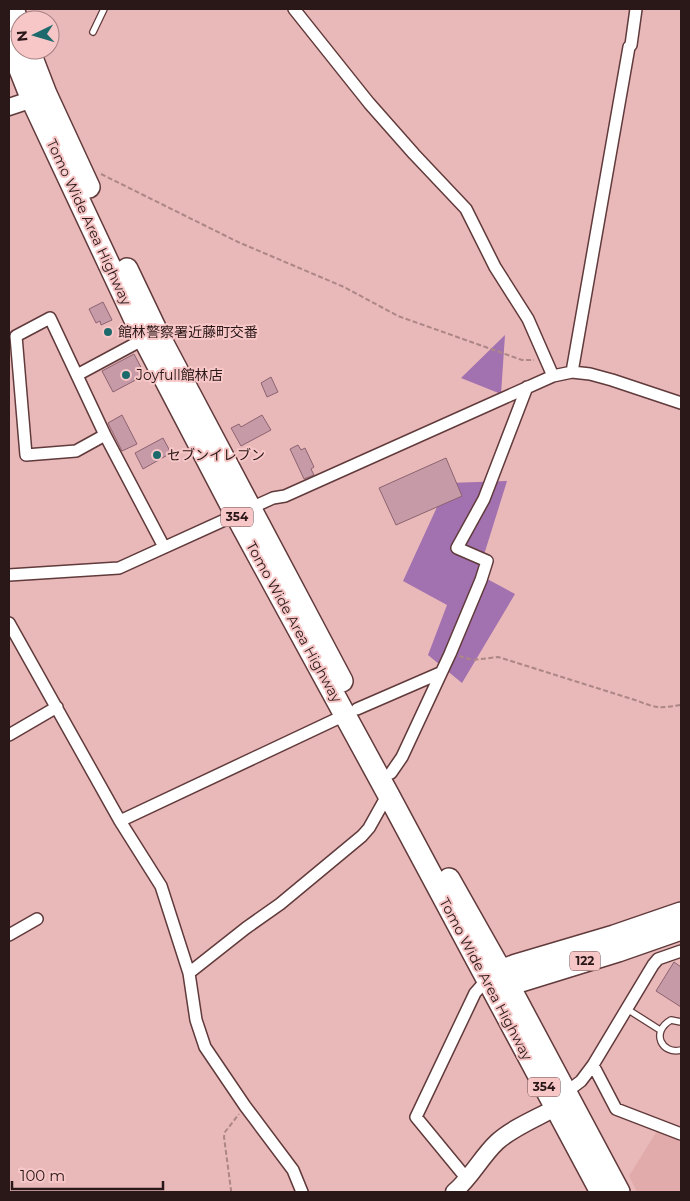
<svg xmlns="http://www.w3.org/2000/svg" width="690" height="1201" font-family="Montserrat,'Noto Sans JP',sans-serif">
	<rect width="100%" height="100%" fill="#e9b9b9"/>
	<path fill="#e2abab" d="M657,1131L681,1141V1192H637L629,1176Z"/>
	<path fill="#a271b0" d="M505,335L501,394L461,378Z
		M507,481L478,574L515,594L462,683L428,655L447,605L403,581L448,483Z"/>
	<path fill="#c79aa8" stroke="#8c6370" d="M103,302L112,320L101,325L100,321L96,323L89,309Z
		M134,354L145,375L113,392L102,371Z
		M271,377L278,392L267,397L261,383Z
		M122,415L137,444L122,451L108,423Z
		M262,415L271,430L241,446L231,428L239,424L241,427Z
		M163,438L171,453L143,469L135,453Z
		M298,445L301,450L305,448L314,467L311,469L314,475L304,479L290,449Z
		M446,458L462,496L396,525L379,488Z
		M674,962L681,967V1007L656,991Z"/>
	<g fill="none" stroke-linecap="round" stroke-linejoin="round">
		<g stroke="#613a3b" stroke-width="8">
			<path id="lane" d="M93,32L104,9
				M627,1009L660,1030
				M681,1022L671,1020C650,1032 662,1055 681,1050"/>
		</g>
		<g stroke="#613a3b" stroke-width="14">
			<path id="street" d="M294,9L369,103L414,154L466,209L495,267L528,319L553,376
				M572,372L629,47L631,45L636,9
				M77,375L144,339
				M105,435L76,451L26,455L16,336L50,318L105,435L164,547
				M9,575L119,568L273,498L285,496L553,376L572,372L590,374L612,380L681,403
				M9,623L120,821L161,886L189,973L196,1020L205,1047L245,1106L293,1170L302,1192
				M357,709L440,673
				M9,735L57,707
				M391,773L402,757L450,654L481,580L487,561L457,548L484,499L527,387
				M120,821L345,715
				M9,935L37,919
				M189,973L246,928L280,904L362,836L369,828L388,794
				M593,1065L616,1109L681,1134
				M565,1093L581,1081L593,1065L653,965L658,959L681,951
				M467,1179L416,1117L475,993L482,985L488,982"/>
		</g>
		<g stroke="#613a3b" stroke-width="19">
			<path id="secondary" d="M9,107L42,96
				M454,1192C471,1178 481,1157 497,1142C512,1128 537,1118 555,1108"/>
		</g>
		<g stroke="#613a3b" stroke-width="24">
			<path id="highway" d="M13,9L20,27
				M9,42L32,100L144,339L236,515L388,794L601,1192
				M29,50L46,94L89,187
				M127,269L158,334L342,681
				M449,879L501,971L619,1192
				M490,980L501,971L516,965L614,936L681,913
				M495,984L508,985L618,951L681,929"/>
		</g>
		<path stroke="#ad8686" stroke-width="2" stroke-dasharray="5 2.5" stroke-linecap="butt" d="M101,174L238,242L344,287L398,316L522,360H534
			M459,656L473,660L498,657L638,701C658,709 660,708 681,705
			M231,1192V1190L224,1137L225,1132L239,1114"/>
		<use href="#lane" stroke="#fff" stroke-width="5.5"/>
		<use href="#street" stroke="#fff" stroke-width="11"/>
		<use href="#secondary" stroke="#fff" stroke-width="16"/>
		<use href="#highway" stroke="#fff" stroke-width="21"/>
	</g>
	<g fill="#1d6a6c" stroke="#f7c6c6" stroke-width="2">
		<circle cx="108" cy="332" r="5"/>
		<circle cx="126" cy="375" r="5"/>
		<circle cx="157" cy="455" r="5"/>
	</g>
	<g text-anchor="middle" stroke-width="4" stroke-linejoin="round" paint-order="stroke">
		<g fill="#f7c6c6" stroke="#684c4d" stroke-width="1">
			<rect x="221" y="507.5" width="32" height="19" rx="4"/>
			<rect x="570" y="951.5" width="30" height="19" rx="4"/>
			<rect x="528" y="1077.5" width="32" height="19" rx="4"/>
		</g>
		<g font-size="12" font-weight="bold" fill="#2a1819">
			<text x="237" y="521">354</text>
			<text x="585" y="965">122</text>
			<text x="544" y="1091">354</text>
		</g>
		<g font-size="14" fill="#2a1819" stroke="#f7c6c6">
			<text transform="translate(89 222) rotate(65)" y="5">Tomo Wide Area Highway</text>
			<text transform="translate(294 622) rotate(61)" y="5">Tomo Wide Area Highway</text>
			<text transform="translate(486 979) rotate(62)" y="5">Tomo Wide Area Highway</text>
		</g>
		<g font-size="14" fill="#2a1819" stroke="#f7c6c6" text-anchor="start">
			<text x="118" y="337">館林警察署近藤町交番</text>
			<text x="136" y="380">Joyfull館林店</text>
			<text x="167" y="460">セブンイレブン</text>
		</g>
	</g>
	<rect width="690" height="1201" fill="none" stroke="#2a1819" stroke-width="20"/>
	<g transform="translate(35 35) rotate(265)"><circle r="24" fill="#f7c6c6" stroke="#a58081"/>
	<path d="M0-4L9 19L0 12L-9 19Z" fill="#1d6a6c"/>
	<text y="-8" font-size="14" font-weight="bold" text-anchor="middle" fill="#2a1819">N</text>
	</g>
	<path d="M12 1181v8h151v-8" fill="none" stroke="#2a1819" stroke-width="2.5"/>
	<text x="20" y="1181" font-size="15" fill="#2a1819" stroke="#f7c6c6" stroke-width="4" paint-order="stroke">100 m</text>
</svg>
